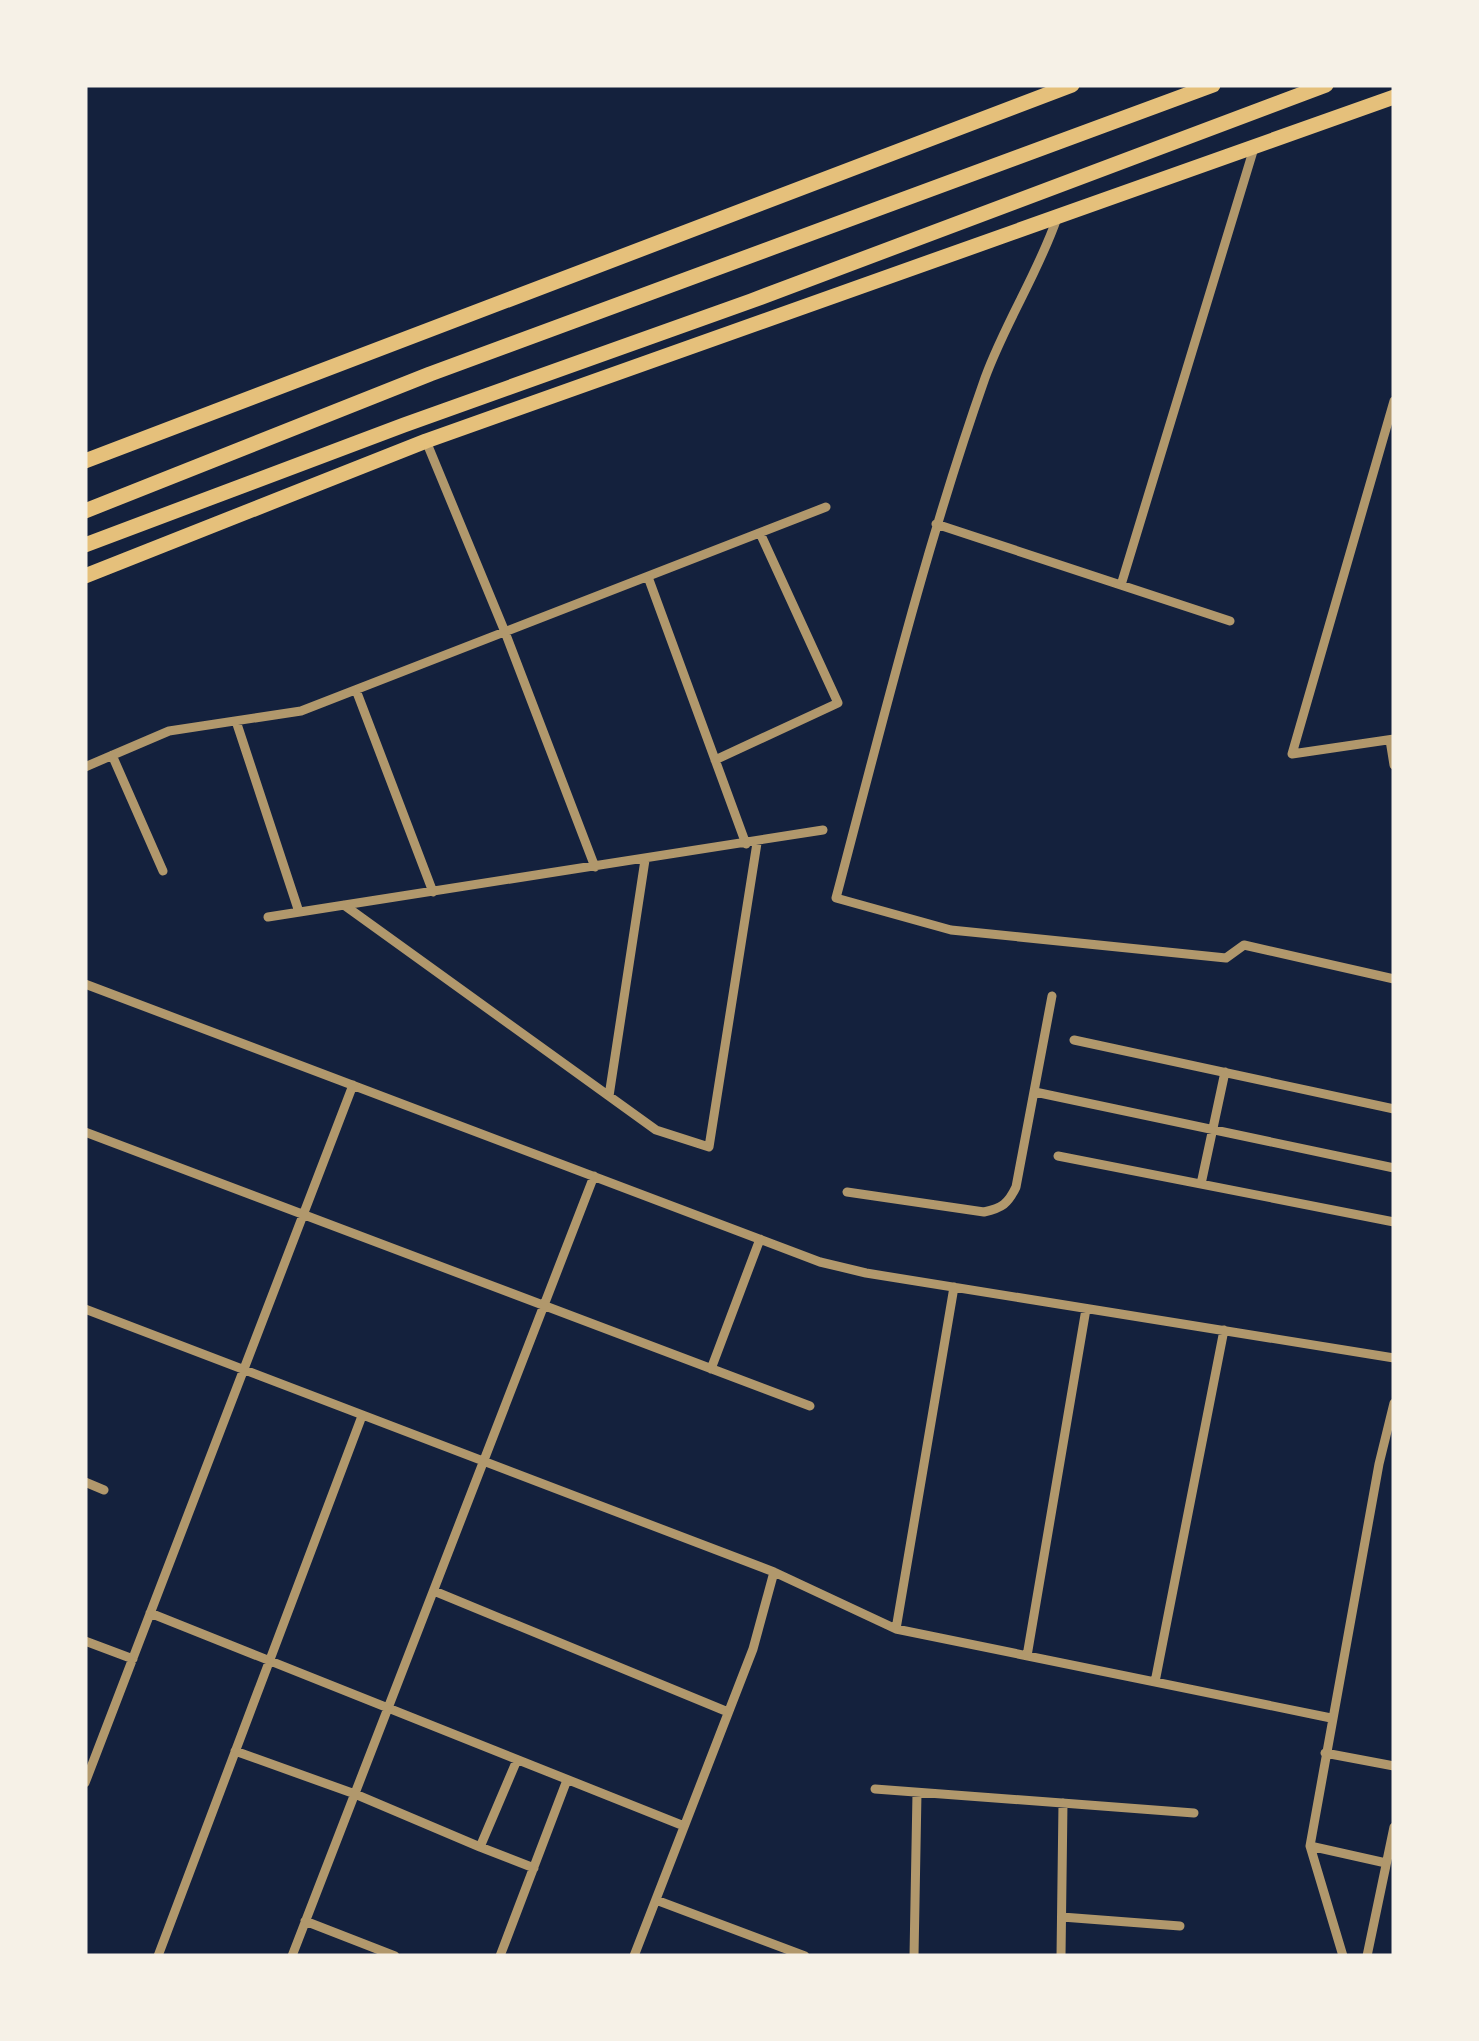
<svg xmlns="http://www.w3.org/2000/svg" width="1479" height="2041" font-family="'Open Sans',sans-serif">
	<rect width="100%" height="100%" fill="#14213d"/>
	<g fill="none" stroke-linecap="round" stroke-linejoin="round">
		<path stroke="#b1986c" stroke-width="9" d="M1057,218C1038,273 1005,323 985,378C925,548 882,724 836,898L951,930L1226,958L1244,945L1394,979
			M1394,401L1292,754L1394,739
			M426,441L505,632L595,867
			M936,524L1230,621
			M648,577L746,844
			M1121,585L1254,148
			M356,690L433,892
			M236,721L299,912
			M1390,740L1394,765
			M112,755L163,871
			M715,760L838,703L760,533
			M85,767L169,731L301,711L826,507
			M344,905L656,1130L709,1147L757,843
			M268,917L823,830
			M85,984L820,1262L866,1273L1394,1358
			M1074,1040L1394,1109
			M1035,1092L1394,1168
			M609,1096L645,860
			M85,1132L810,1406
			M1058,1156L1394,1222
			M1201,1184L1225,1072
			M847,1192L984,1212C1002,1208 1008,1204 1016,1187L1052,996
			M85,1309L774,1572L896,1629L1331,1718
			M711,1369L760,1239
			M85,1482L104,1490
			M434,1591L728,1712
			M150,1613L684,1826
			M896,1629L954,1287
			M85,1641L133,1659
			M1027,1656L1086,1309
			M1155,1682L1224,1330
			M235,1751L355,1794L480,1847L517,1760
			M1325,1753L1394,1766
			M85,1783L353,1085
			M875,1789L1194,1813
			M1310,1846L1386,1863
			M480,1847L534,1868
			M656,1900L805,1956
			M1062,1917L1180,1926
			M305,1921L395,1956
			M158,1956L362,1416
			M292,1956L594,1176
			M500,1956L567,1780
			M634,1956L753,1649L774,1572
			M914,1956L917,1793
			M1061,1956L1063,1803
			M1343,1956L1310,1846L1379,1464L1394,1403
			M1367,1956L1394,1827"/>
		<path stroke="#e5c07b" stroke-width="15" d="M85,461L1072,85
			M85,511L430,374L1213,85
			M85,545L404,425L751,301L1326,85
			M85,576L426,441L1394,97"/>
	</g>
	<rect width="1479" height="2041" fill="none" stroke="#f6f1e7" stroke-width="175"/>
</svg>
